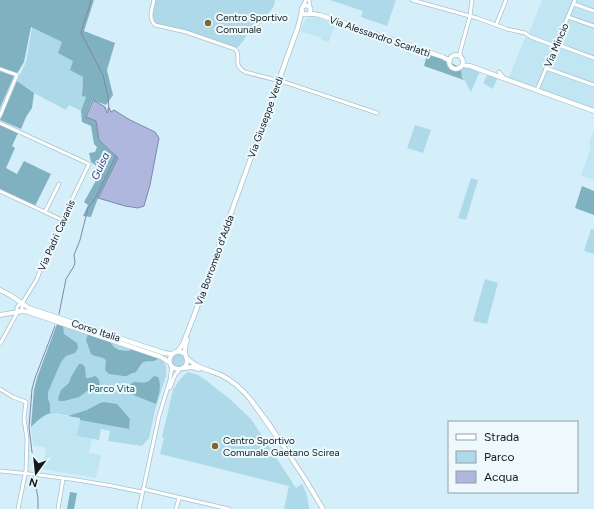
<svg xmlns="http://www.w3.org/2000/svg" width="594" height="509" font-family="Figtree,sans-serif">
	<rect width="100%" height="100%" fill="#d4eff9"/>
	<path fill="#c1e6f3" d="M542,0H594V108L508,79L525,38H527Z
		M315,17L335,24L329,42L321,40V38L300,31L304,22L306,19L309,18Z
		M594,131V180L581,175L591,147L589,143Z
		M50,413L80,418L77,436L92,439L89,453L101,455L96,478L43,469L46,448L33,445L31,427L38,420L43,416Z"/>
	<path fill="#aed9e9" d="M156,0H275L274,6L252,34L248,32L244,40L238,47L236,48L186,31L156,24L152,19Z
		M330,0H396L387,26L361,17L363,11Z
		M32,27L62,42L83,77L82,95L86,97L81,111L69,105L66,110L34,93L17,81L26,62Z
		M466,67L480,71L471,92C467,84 461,77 461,68Z
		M489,72L498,76L493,89L483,83Z
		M415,125L431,130L423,153L407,148Z
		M471,178L478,180L466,220L458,218Z
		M591,229L594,230V254L584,251Z
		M485,279L498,283L487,324L473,321Z
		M57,324L159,358L163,361L166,366V376L155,410L149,438L142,446L108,441L110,431L101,429L99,440L77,436L80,418C56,414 49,407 31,427L34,390L37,378Z
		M171 360a7 7 0 1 1 14 0a7 7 0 1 1-14 0Z
		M188,372L198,375L207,381L232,401L251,419L296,488L302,484L307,495L309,509H284L289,486L160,454L164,438L162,437L173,390C177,383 181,377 188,372Z"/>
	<path fill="#80b1c1" d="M0,0H94L84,31L115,43L107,70L113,95L106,105L92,100L86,116L96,121L99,140L118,158L98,198L91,217L83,216L88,205L84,202L102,170L91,162L89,153L95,152L97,147L94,144L91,126L82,122L81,111L86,97L82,96L83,77L70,70L73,61L58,53L62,42L31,27L24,62L18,72L14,76L0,108Z
		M428,51L461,68L462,77L464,80L424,66Z
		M17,81L34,93L32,108L26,117L21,129L0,120Z
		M0,125L18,133L12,146L15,148L6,168L17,174L24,161L51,174L35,206L0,190Z
		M582,186L594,191V215L575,208Z
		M57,324L63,326L64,334L77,343L78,348L75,353L66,356L61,362L48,392V399L50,404V413C42,416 37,421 31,427L34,390L37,378Z
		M88,334L110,342L114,347L119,350L128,351L132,349L159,358C153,364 148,359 142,363C140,365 138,370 136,372L130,374L127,376H124L109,374L105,370L106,360C102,356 95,357 91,354L86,340Z
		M79,364H82L85,367L86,378H89L95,376C101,379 100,385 98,391H87L79,397L64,401H59L58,398L61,390L69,383L71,377Z
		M154,376L158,377C162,386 159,395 156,404L126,392C133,375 138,386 149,381C151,379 152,378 154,376Z
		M104,402L117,404L130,419L129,429L80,420V418L68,416L87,410L100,403Z
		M70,492L77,493L74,509H67Z"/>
	<path fill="#afb7de" stroke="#7f88a4" d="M93,100L105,107L107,113L108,112V108H109L111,112L114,110L130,120L155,132L159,138L150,185L144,206L138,208L125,206L98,198L118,158L99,140L96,121L86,117Z"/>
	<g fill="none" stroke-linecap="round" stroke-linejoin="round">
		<path stroke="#7f88a4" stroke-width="1" d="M91,0C89,11 83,22 81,33L103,75L108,97L109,109
			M59,314L66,279L74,266L75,262L74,255L80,240L88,208L96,197L116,156
			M34,469L29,427L32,389L35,378L55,326
			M34,476L38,498V509"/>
		<g stroke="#a7c2cc" stroke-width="4.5">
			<path id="minor" d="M154,0C152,9 148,18 155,25L186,32L235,49C243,57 231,64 245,72L284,82L377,113
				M309,0L310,7
				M412,0L477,18L507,29L525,33L531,37L555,46
				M574,4L594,11
				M302,8L306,0
				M568,17L594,26
				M496,25L506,0
				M556,44L594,58
				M460,56V52L470,16L472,0
				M546,68L594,85
				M0,69L17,75L0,116
				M499,72L504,78
				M537,90L575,0
				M0,123L89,164L62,220L43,263L37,279L23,302L22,308L20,312
				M0,191L62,220
				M45,212L59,184
				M0,344L17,313V307L20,304H22
				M170,388L175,375L180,369
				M0,389L13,397L26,402L24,419L27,439L26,470L18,509
				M0,471C48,475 96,482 142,492
				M143,489L229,509
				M58,509L63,479
				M139,509L159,416L170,380L172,366
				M176,509L179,498"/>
		</g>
		<g stroke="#a7c2cc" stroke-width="5.5">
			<path id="tertiary" d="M301.5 10a4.5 4.5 0 1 1 9 0a4.5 4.5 0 1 1-9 0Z
				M308,14H313L320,15L443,57L450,61
				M449 62a7 7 0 1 1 14 0a7 7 0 1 1-14 0Z
				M462,65L470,66L489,73L594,111
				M0,290L10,295L29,308L164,353L171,354
				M0,315L23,311L28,312L161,357L169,362
				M178,351L183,344L195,313L298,27L302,11
				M185,354C170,344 163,368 178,369C181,369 184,368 186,365C189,359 184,355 185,350C185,347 186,343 187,340
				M187,358C196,368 210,370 221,375C233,381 243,390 251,400
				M184,368L192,367L199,369
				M281,443L251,400L269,424L305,479L323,509"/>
		</g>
		<use href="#minor" stroke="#fff" stroke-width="3"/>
		<use href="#tertiary" stroke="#fff" stroke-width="4"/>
	</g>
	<g fill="#7d6536" stroke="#eef9fd" stroke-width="1.5">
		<circle cx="208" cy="23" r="4"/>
		<circle cx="215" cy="446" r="4"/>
	</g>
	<g text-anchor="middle" stroke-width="4" stroke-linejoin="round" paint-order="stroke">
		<g font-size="10" fill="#101a1e" stroke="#eef9fd" text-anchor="start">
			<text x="216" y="21">Centro Sportivo<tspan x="216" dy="12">Comunale</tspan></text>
			<text x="223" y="444">Centro Sportivo<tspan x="223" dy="12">Comunale Gaetano Scirea</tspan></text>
		</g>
		<g font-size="10" fill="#101a1e" stroke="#eef9fd">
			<text transform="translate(380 36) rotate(19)" y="4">Via Alessandro Scarlatti</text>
			<text transform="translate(556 45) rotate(-67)" y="4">Via Mincio</text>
			<text transform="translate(265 117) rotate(-70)" y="4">Via Giuseppe Verdi</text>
			<text transform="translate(56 235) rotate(-66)" y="4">Via Padri Cavanis</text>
			<text transform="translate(214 260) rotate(-70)" y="4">Via Borromeo d'Adda</text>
			<text transform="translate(96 330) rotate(18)" y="4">Corso Italia</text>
		</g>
		<g font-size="10" fill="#054d5f" stroke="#eef9fd">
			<text x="112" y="392">Parco Vita</text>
		</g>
		<g font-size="11" font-style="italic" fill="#3f467a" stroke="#eef9fd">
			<text transform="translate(100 166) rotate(-65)" y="4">Guisa</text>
		</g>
	</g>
	<rect x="448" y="421" width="130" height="72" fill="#eef9fd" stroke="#95a0a4"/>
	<rect x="456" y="434" width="20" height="6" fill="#ffffff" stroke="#95a0a4"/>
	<text x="484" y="441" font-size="12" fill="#101a1e">Strada</text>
	<rect x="456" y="451" width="20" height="12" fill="#aed9e9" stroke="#95a0a4"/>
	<text x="484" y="461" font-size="12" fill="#101a1e">Parco</text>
	<rect x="456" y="471" width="20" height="12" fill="#afb7de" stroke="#95a0a4"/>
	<text x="484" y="481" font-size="12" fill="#101a1e">Acqua</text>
	<g transform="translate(36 473) rotate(195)" stroke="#eef9fd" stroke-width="3" paint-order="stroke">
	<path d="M0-3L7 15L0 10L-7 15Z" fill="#101a1e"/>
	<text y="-6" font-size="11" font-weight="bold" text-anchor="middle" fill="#101a1e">N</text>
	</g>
</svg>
